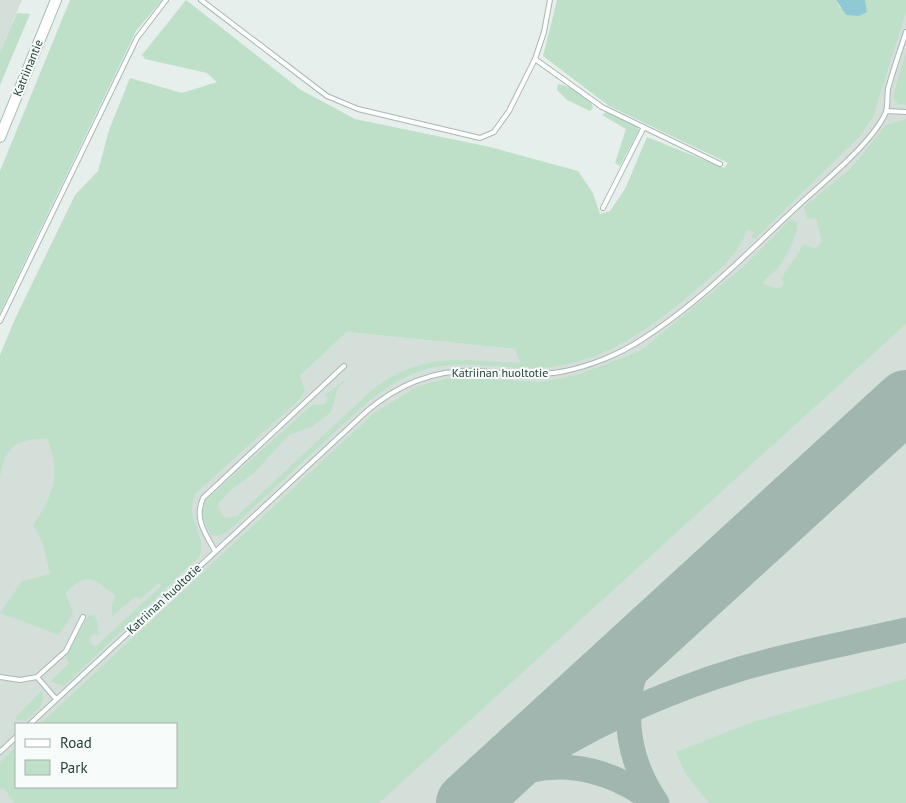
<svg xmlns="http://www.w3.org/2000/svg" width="906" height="803" font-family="'PT Sans',sans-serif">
	<rect width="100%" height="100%" fill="#e6efeb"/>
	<path fill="#d4dfda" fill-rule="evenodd" d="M0,0H22L0,52Z
		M906,0V803H0V445L60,422L167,501L347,332L516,349L883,35ZM16,724H176V787H16Z"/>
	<path fill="#bfe0c8" d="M70,0H162L136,31L0,313V171Z
		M186,0L301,90L355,119L490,147L578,171L593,193L600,214L610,211L625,189L647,137L724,168L728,163L609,106L543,56L557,0H836L840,8L867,12L865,0H906V12L873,117L860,136L756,238H751L754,232L747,230C739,254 719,270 699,287C654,326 604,364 541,368C501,370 456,357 417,372C379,387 350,418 321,445C290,474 258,503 227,532L218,536L211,535L201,515L206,500L312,405L325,404L328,399L325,395L347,378L337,390L331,412L313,426L289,435L254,473L230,491L218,504L222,516L229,518L237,516L373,389C424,351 460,360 519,363L520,361L517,357L516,349L347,332L300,376L305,391L300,399L196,493C182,520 209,533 199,557L64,686L50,682L69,663L66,658L67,653L88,616L94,615L98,623L97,630L100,633L97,636L94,633L91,636L90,642L95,647L161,586L159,583L140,599L135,597L112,616V604L116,596C95,580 86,570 66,593L73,613L59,635L0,613L22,581L50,574L43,544L33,525C54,495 61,474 47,439C16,439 6,445 0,477V355L14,321L75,195L98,171L109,130L130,78L182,93L217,82L207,73L145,59L142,55Z
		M17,13L30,14L0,85V52Z
		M906,52V105L898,104L893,97Z
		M558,84C569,86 591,95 593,108L590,111L567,100L557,90Z
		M606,112L635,124L639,130L620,166L615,163L626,129L602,115Z
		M906,119V324L379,803H14L4,788L0,789V762L16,747V787H176V724H40L374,413L418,386L454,377L540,382L577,375L640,351L741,269L791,219L797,222C799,234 785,261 776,270C770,276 766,276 763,284L776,288L782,287L784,282L781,279L804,244L815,249L822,242L816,218L807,219L804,207L851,168L886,125Z
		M906,679V803H709L685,773L676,752L752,722Z
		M41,691L44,698L40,707L25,721L17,720L15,718Z"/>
	<path fill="#8ec9d4" d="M836,0H865L867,12L859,16L846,15Z"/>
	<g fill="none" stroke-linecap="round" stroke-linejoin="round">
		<path stroke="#a2b6b0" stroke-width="25" d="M527,771C571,760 616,773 651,800
			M474,803C554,744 644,698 740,669C794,653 851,643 906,630
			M657,803C621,751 617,684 657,632C667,620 678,610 689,600"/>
		<path stroke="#a2b6b0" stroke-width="62" d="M467,803L906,401"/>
		<g stroke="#a8b8b2" stroke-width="6">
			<path id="lane" d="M201,0L327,96L358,109L480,138L494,132L509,111L535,59L602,107L720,164
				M535,59L544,32L550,0
				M886,111L906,112
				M603,208L644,127
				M0,321L137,38L166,0
				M215,551C205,533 194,519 203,498L344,366
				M0,677L20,680L37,677L66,651L83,617
				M37,677L56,699
				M30,724L367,411C399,384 435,369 478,371C505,373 533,377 560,372C588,367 618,355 641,340C700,303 750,250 801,203C825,181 874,141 886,112C888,105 887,96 888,89C893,70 900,51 906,32
				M0,752L16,737"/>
		</g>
		<g stroke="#a4bbb3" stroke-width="12">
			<path id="secondary" d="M0,137L56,0"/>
		</g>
		<use href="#lane" stroke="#fff" stroke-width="4"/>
		<use href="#secondary" stroke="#fff" stroke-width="10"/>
	</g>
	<g text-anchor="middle" stroke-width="4" stroke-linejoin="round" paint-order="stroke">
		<g font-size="12" fill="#24423a" stroke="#f7fbf9">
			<text transform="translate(28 68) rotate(-68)" y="4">Katriinantie</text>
			<text x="500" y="377">Katriinan huoltotie</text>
			<text transform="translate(164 599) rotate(-43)" y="4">Katriinan huoltotie</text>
		</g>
	</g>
	<rect x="15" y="723" width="162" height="65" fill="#f7fbf9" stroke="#a3b1ad"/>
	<rect x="25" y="739" width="25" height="8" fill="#ffffff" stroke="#a3b1ad"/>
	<text x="60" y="748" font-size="15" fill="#24423a">Road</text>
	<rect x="25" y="760" width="25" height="15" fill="#bfe0c8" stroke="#a3b1ad"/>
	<text x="60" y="773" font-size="15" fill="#24423a">Park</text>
</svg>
